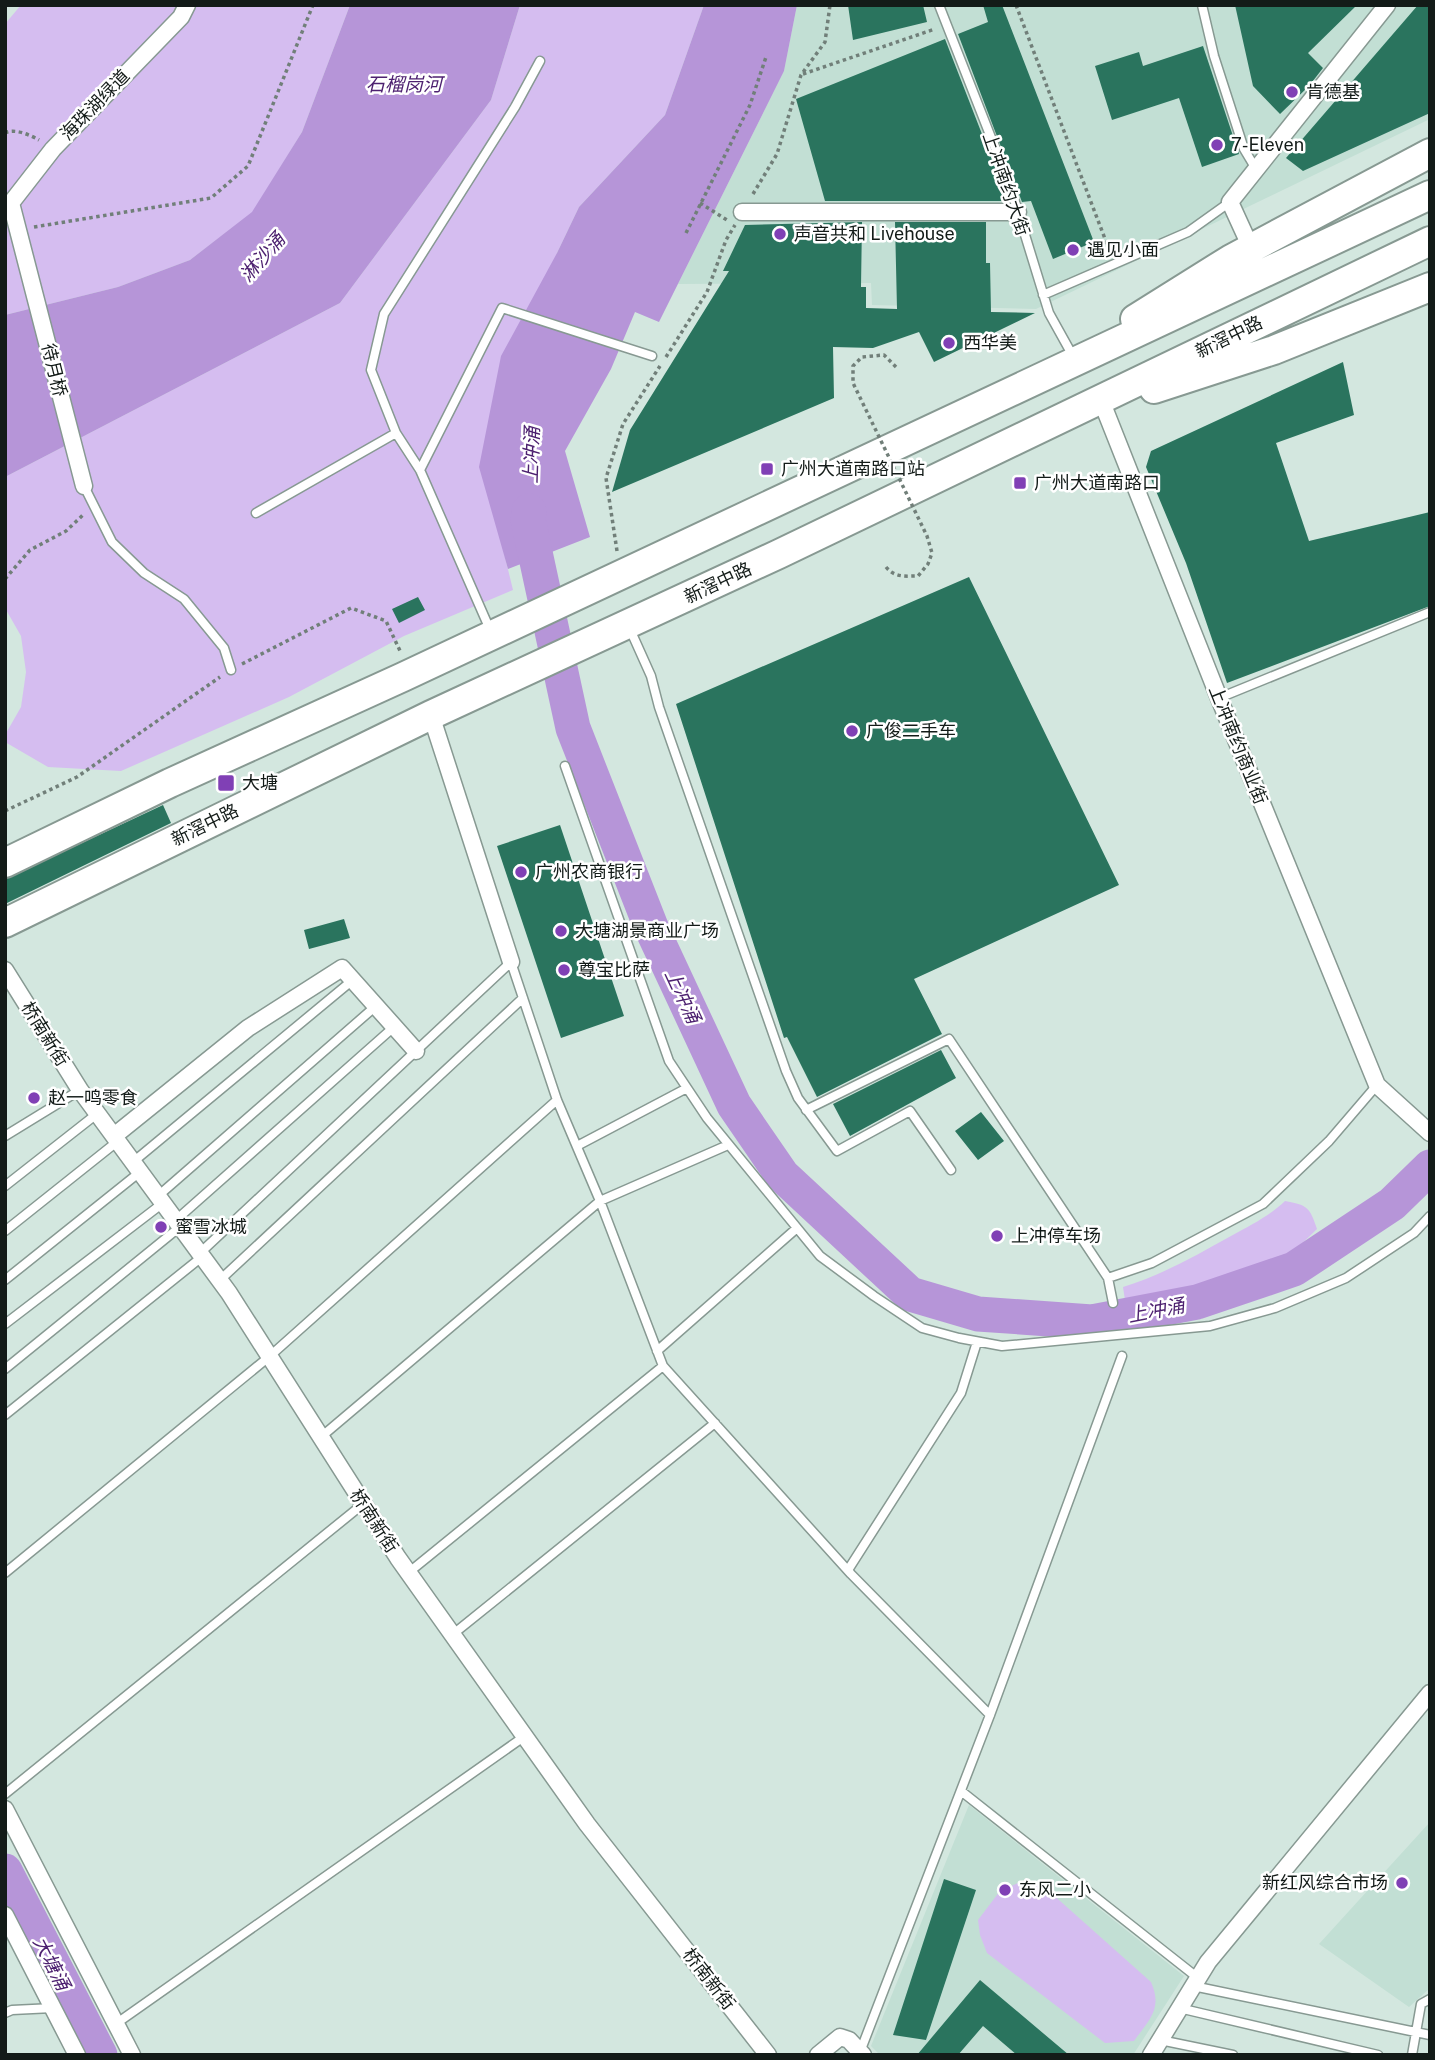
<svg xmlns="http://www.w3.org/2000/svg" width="1435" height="2060" font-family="'Public Sans','Noto Sans SC',sans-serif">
	<rect width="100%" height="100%" fill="#d3e7df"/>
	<path fill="#c2dfd4" d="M797,5H1430V119L1036,309L872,305L871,283L678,284L784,71Z
		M969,1805L1184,1976L1133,2055H880L871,2046Z
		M1430,1822V1988L1409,2007L1319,1944Z"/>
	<path fill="#d5bdf0" d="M21,5H350L302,132L253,212L190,260L118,287L5,315V24Z
		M520,5H704L665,115L579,207L557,253L503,549L513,590L404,636L289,697L121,771L48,767L5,742V735L21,707L26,672L21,636L5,608V477L340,303L491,100Z
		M1285,1201C1307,1205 1310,1207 1317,1229L1289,1256L1181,1296L1126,1307L1123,1287C1162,1275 1195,1256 1231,1236C1251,1225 1268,1217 1285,1201Z
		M1018,1883L1041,1884L1151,1982C1163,2009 1149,2020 1134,2041L1105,2043L987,1953L980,1935L978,1920L1000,1891Z"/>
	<path fill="#b695d8" d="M350,5H520L491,100L340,303L5,477V315L118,287L190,260L252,212L302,132Z
		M704,5H797L784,71L659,322L635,312L611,369L565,451L590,537L508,569L479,467L501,356L557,253L579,207L665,115Z"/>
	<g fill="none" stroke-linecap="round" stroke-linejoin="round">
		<path stroke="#b695d8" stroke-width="35" d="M529,511L528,520L573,728L651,927L734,1105L782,1175L910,1294L978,1314L1092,1322L1197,1302L1294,1269L1392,1204L1430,1167
			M5,1871L100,2055"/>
	</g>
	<path fill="#2a745e" d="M848,5H923L927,22L853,40Z
		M983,5H1002L1094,242L1053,259L1031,201L1022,202L958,34L988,22Z
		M1235,5H1357L1308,53L1323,68L1309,86L1280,114L1253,86Z
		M1418,5H1430V113L1303,171L1286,158Z
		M945,39L1008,201H825L796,99Z
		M1203,46L1239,154L1202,167L1179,98L1112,120L1095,66L1139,52L1143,66Z
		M862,222L861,287H866V308L897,309L895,222H986V263H990L991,312L1035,313L934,362L919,332L873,348L833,347L834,398L612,492L630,430L729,271H723L745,225Z
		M1343,362L1354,415L1276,443L1309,541L1430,512V606L1227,683L1186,563L1146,467L1151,451Z
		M969,577L1119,885L914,979L942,1034L817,1097L787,1037L784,1038L676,704Z
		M418,597L425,610L399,623L392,609Z
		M163,805L171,823L5,904V879Z
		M560,825L624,1016L561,1038L497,846Z
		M344,919L350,938L309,949L304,930Z
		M941,1050L956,1078L850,1136L833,1104Z
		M981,1112L1004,1141L978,1160L955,1131Z
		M944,1879L976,1890L926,2040L893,2035Z
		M980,1980L1069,2055H1017L983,2026L958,2055H917Z"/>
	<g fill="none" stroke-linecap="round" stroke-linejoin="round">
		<g stroke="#879992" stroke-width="11">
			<path id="lane" d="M939,5L1010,186L1049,313L1074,358
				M1202,5L1214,56L1244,149L1256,169
				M1043,295L1188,232L1230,202
				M396,433L371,370L384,314L515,107L540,61
				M420,470L502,308L652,356
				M84,486L112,542L144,573L184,599L224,648L231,670
				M256,513L396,433L420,470L491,632
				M629,627L651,676L659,707L786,1071L798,1098L837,1151L910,1111L951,1170
				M1219,698L1430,612
				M565,766L669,1061L707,1118L820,1256L874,1296L922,1328L959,1338L1002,1346L1210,1326L1275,1308L1346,1278L1414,1233L1430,1216
				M806,1110L949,1039L1108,1278L1113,1303
				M5,1136L80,1090
				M577,1146L687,1088
				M133,1162L354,979
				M5,1186L98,1113
				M158,1196L377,1005
				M176,1220L395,1026
				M5,1231L118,1141
				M200,1253L511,962L557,1100L600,1201L663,1366L851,1574L990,1715
				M1108,1278L1152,1263L1263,1204L1329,1141L1377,1085
				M5,1280L140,1172
				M220,1280L523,998
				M5,1324L163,1203
				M657,1351L797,1228
				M5,1369L181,1226
				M5,1415L203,1256
				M321,1437L600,1201L728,1145
				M848,1570L961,1393L977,1342
				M5,1573L270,1356L557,1100
				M408,1573L663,1366
				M452,1635L715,1423
				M961,1791L1198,1978
				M5,1794L363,1504
				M1193,1986L1430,2035
				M1179,2008L1378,2055
				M5,2013L12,2010L53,2008
				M117,2023L525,1736
				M1160,2040L1233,2055
				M860,2052L990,1715L1122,1356
				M1412,2055L1421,2004L1430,1999"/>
		</g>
		<g stroke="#879992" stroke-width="19">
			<path id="street" d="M11,203L84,486
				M5,205L11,203L53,149L181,17L187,5
				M742,212H1018
				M1251,248L1230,202L1387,5
				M1103,405L1219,698L1377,1085L1430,1133
				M431,715L511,962
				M5,970L80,1090L229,1293L398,1558L587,1824L768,2055
				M114,1136L248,1028L342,968L416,1051
				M5,1809L132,2055
				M5,1915L77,2055
				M818,2055L840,2037L849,2040L863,2055
				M1151,2055L1208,1962L1430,1693"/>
		</g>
		<g stroke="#879992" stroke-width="32">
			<path id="highway" d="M1135,319L1231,259L1430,153
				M1154,389L1274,350L1430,287
				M5,863L170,783L403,677L1430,195
				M5,923L431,715L779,554L1430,241"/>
		</g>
		<path stroke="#717f79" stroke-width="3.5" stroke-dasharray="3.5 3.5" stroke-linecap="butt" d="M1016,5L1110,252
			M803,74L935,29
			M5,133C15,128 30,135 39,140
			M753,194L777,154L801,75L825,42L830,5
			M700,203L727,220
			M34,227L211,198L248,166L313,5
			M686,233L750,105L766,57
			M666,357L707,292L726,240L735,225
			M617,551L606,478L623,424L660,366
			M5,579L30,550L66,531L84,514
			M242,664L351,608L386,621L401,653
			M5,811L77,777L220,677"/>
		<use href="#lane" stroke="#fff" stroke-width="8"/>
		<use href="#street" stroke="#fff" stroke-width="16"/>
		<use href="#highway" stroke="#fff" stroke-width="28"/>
		<path stroke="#717f79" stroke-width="3.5" stroke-dasharray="3.5 3.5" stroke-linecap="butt" d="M886,567C895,578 906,576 918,576L928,564L932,553L927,536L853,383V366L862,357L884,355L897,368"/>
	</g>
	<g fill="#8040b5" stroke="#fff" stroke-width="2.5">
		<circle cx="1292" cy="92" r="7"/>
		<circle cx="1217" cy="145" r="7"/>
		<circle cx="780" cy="234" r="7"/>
		<circle cx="1073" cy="250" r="7"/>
		<circle cx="949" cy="343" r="7"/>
		<rect x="760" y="462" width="14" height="14" rx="3.5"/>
		<rect x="1013" y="476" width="14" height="14" rx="3.5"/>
		<circle cx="852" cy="731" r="7"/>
		<rect x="217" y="774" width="18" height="18" rx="3.5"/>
		<circle cx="521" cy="872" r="7"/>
		<circle cx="561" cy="931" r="7"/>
		<circle cx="564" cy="970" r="7"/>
		<circle cx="34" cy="1098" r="7"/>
		<circle cx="161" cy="1227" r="7"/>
		<circle cx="997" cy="1236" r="7"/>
		<circle cx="1402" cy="1883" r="7"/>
		<circle cx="1005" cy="1890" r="7"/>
	</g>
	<g text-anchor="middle" stroke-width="5" stroke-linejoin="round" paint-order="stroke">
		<g font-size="18" fill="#131b18" stroke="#fff" text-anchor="start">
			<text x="1306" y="98">肯德基</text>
			<text x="1231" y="151">7-Eleven</text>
			<text x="794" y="240">声音共和 Livehouse</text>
			<text x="1087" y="256">遇见小面</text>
			<text x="963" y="349">西华美</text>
			<text x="781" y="475">广州大道南路口站</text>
			<text x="1034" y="489">广州大道南路口</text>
			<text x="866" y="737">广俊二手车</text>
			<text x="242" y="789">大塘</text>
			<text x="535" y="878">广州农商银行</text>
			<text x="575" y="937">大塘湖景商业广场</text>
			<text x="578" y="976">尊宝比萨</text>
			<text x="48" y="1104">赵一鸣零食</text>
			<text x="175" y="1233">蜜雪冰城</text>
			<text x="1011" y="1242">上冲停车场</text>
			<text x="1388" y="1889" text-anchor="end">新红风综合市场</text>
			<text x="1019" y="1896">东风二小</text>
		</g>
		<g font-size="18" fill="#131b18" stroke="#fff">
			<text transform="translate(95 105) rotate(-46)" y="6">海珠湖绿道</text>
			<text transform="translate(1006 184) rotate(71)" y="6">上冲南约大街</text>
			<text transform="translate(1229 337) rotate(-26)" y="6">新滘中路</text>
			<text transform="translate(54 370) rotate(76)" y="6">待月桥</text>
			<text transform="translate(718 583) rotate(-25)" y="6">新滘中路</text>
			<text transform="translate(1238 745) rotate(68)" y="6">上冲南约商业街</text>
			<text transform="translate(205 825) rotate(-26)" y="6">新滘中路</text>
			<text transform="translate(45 1034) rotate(58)" y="6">桥南新街</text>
			<text transform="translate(374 1521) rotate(57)" y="6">桥南新街</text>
			<text transform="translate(709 1979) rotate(52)" y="6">桥南新街</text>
		</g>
		<g font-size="19" font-style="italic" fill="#4d2170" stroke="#fff">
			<text x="404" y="91">石榴岗河</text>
			<text transform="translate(262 257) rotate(-49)" y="7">淋沙涌</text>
			<text transform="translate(531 455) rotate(-88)" y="7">上冲涌</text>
			<text transform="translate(683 996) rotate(65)" y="7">上冲涌</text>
			<text transform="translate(1156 1310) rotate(-11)" y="7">上冲涌</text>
			<text transform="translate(52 1963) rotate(63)" y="7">大塘涌</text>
		</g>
	</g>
	<rect width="1435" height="2060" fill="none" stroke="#131b18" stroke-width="14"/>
</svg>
